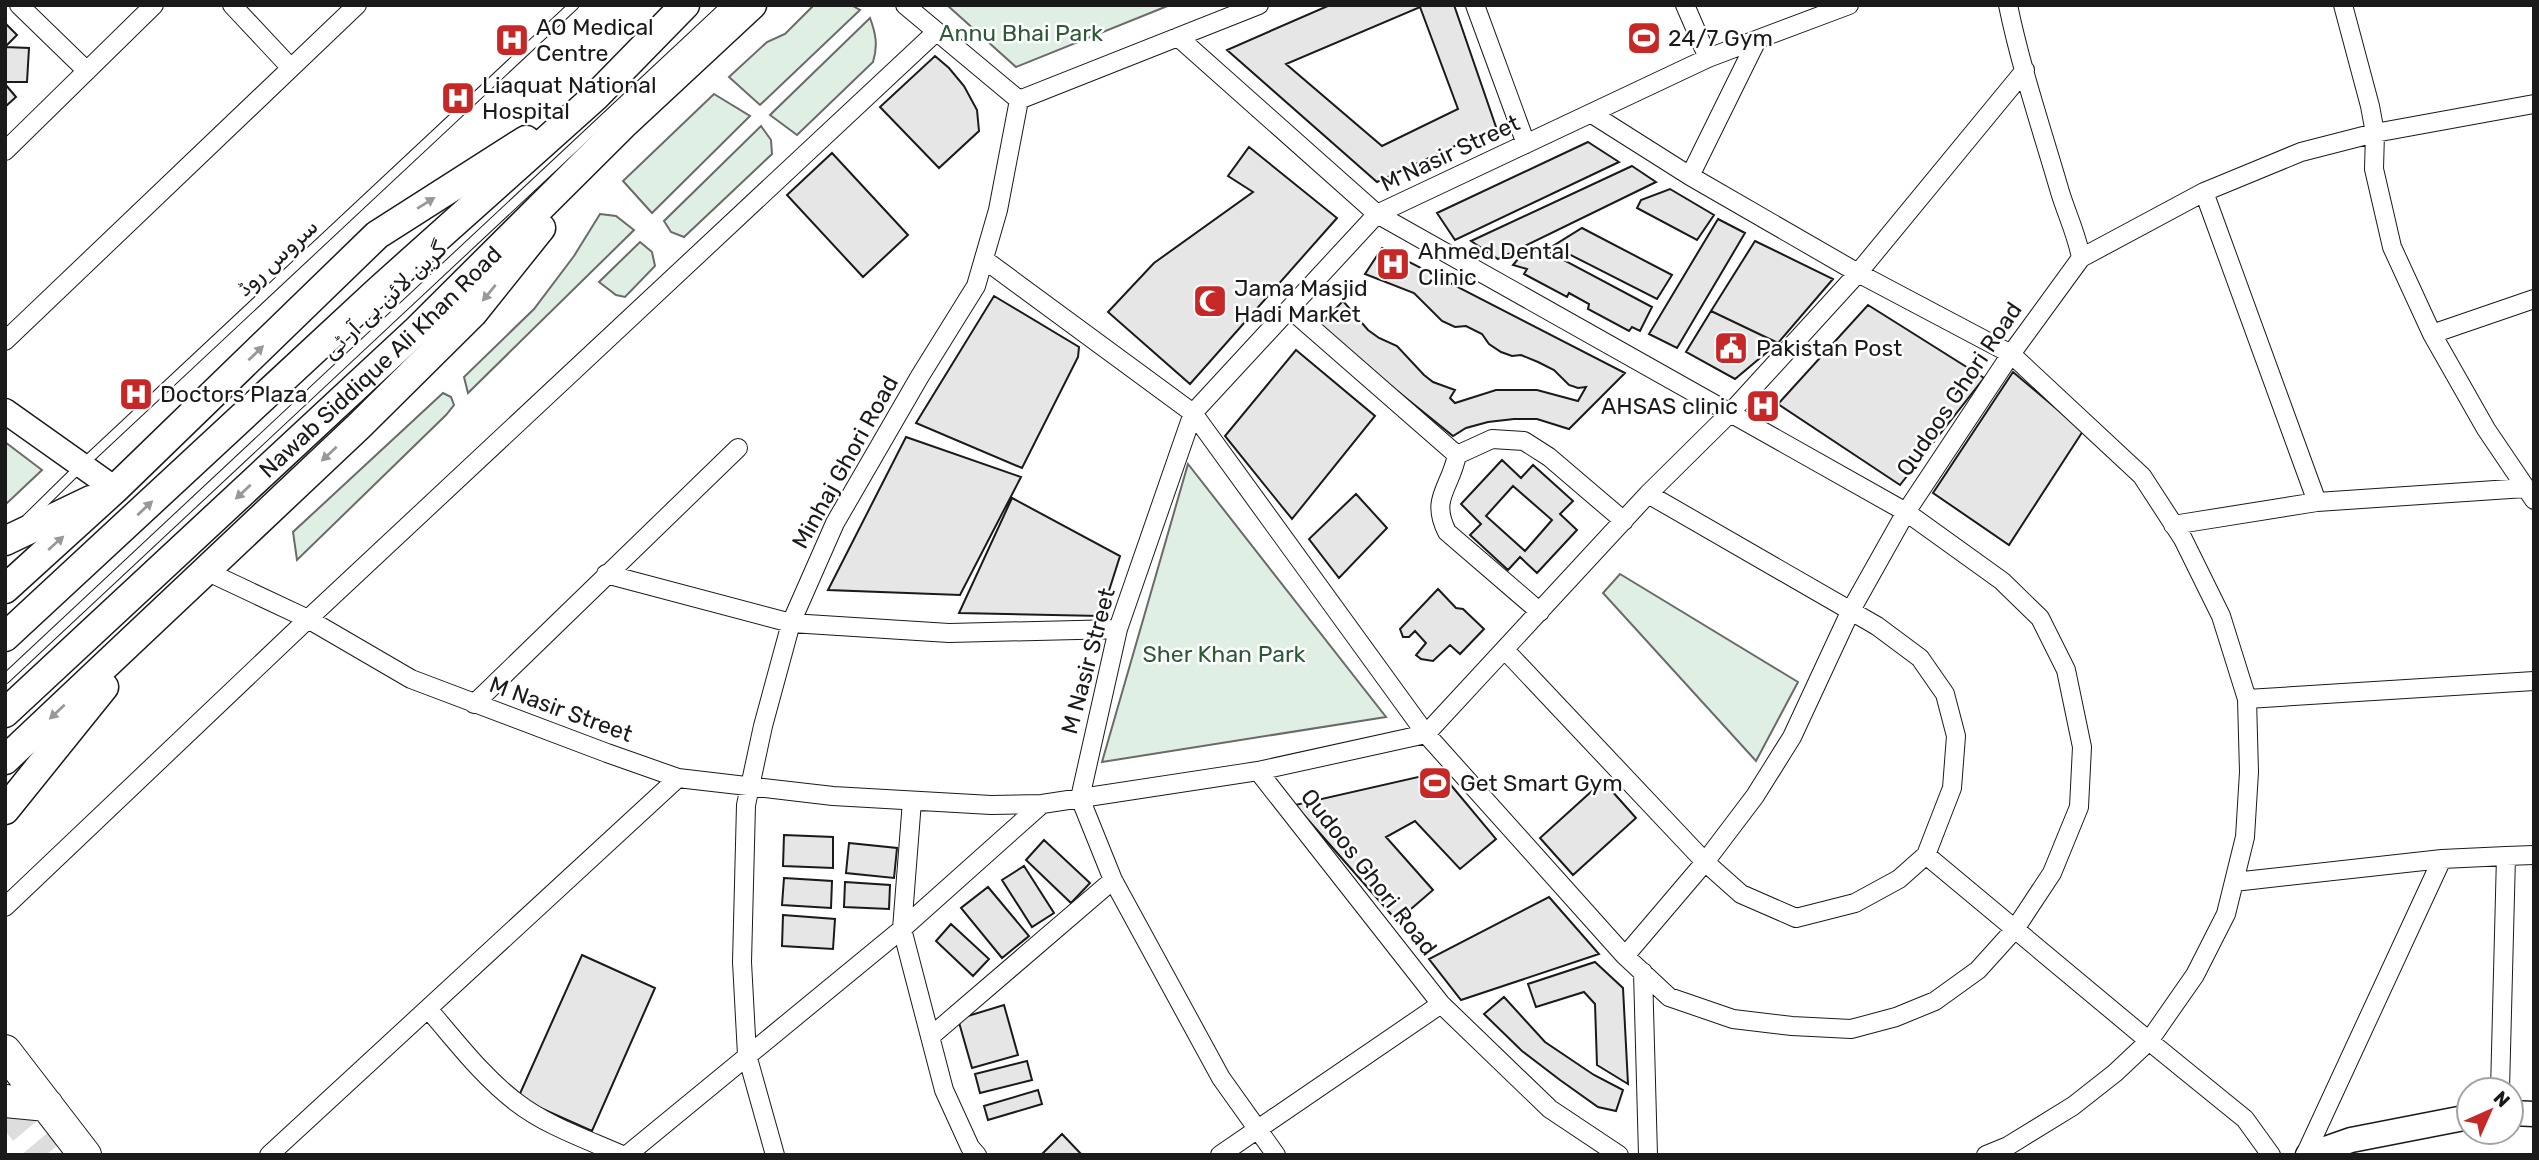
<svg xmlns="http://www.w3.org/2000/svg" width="2539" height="1160" font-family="Rubik,'Noto Naskh Arabic',sans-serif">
	<rect width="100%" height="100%" fill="#fff"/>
	<path fill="#e0efe3" stroke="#6a6a6a" stroke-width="2" d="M851,5L860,10L760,105L729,77L767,42L785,34L813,6Z
		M947,5H1170L1016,67Z
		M870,18C876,34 878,46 873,62L797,135L770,115Z
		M714,94L750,116L652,213L623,181Z
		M761,126L771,140L772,154L684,237L671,232L664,221Z
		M600,214L616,216L634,230L468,393L464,377L534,309L574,256Z
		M640,242L652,252L655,266L625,297L616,295L599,282Z
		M443,393L451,397L454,405L446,415L297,560L293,532Z
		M5,442L42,470L5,505Z
		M1188,464L1386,717L1102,762Z
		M1620,574L1798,682L1756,761L1603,593Z"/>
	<path fill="#e6e6e6" stroke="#1a1a1a" stroke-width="2" fill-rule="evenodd" d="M1330,5H1454L1496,127L1377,182L1227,50ZM1420,7L1458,109L1382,146L1286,64Z
		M5,23L17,35L5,47Z
		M5,47L29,48L27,82H5Z
		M935,56L949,68L964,86L977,110L979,131L939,168L880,107Z
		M5,84L16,97L5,107Z
		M1588,142L1619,162L1455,240L1437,213Z
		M1249,147L1337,218L1190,384L1108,312L1154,263L1253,192L1228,176Z
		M832,153L908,235L863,277L787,195Z
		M1632,166L1656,182L1498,259L1471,241Z
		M1670,189L1714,215L1697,240L1637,208L1641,200Z
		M1718,219L1745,233L1677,348L1649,334Z
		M1582,228L1672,275L1657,299L1553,246Z
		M1755,241L1833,279L1778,343L1711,311Z
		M1382,248L1625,373L1569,429L1537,419H1514L1488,422L1466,428L1453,436L1318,327L1343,301L1368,330L1379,338L1397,346L1424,375L1433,382L1455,390L1450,398L1455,403L1496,390H1537L1578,401L1586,387L1578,388L1569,385L1554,370L1538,362L1521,355L1512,356L1501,352L1489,344L1482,334L1466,326L1455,327L1442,321L1414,293L1365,274Z
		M1543,249L1652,307L1640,331L1632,327L1629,331L1588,309L1589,304L1569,293L1567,297L1524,274L1527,269L1513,265L1523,253Z
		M994,296L1079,347L1078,357L1022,468L916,423Z
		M1868,305L1984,378L1900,485L1778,404Z
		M1711,311L1778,343L1735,379L1686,352Z
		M1296,350L1375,416L1292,519L1225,436Z
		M2013,372L2083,431L2009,545L1933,493Z
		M906,437L1021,477L960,595L828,590Z
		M1502,460L1521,478L1533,465L1573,501L1560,514L1577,530L1537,573L1520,557L1508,570L1470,535L1481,524L1461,504ZM1513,486L1552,520L1525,551L1486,516Z
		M1356,494L1387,528L1339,578L1309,539Z
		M1012,498L1120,556L1101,616L959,613Z
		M1438,589L1456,608L1463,609L1484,629L1460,654L1450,645L1433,661L1421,659L1416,655L1426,643L1415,631L1409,637H1403L1400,629Z
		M1440,772L1496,839L1460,869L1415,821L1386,837L1433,890L1397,921L1295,805Z
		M1603,781L1636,818L1573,875L1540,838Z
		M784,835L833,837V868L783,866Z
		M1044,840L1090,883L1071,903L1026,860Z
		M849,843L897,848L894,878L846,873Z
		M1024,866L1054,913L1032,927L1002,880Z
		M784,878L832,881L831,908L782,905Z
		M845,882L890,885L889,909L844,907Z
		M988,887L1029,936L1002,958L961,908Z
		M1549,897L1599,954L1461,1000L1429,959Z
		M783,915L835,919L833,949L782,946Z
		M951,924L989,959L973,976L936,941Z
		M582,955L655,988L592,1131L518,1098Z
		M1595,962L1623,988L1628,1084L1597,1065L1595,1004L1584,992L1536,1007L1528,984Z
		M1504,997L1545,1042L1594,1075L1623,1090L1616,1111L1598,1107L1560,1080L1522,1051L1484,1014Z
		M1004,1005L1018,1055L972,1068L958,1019Z
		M1027,1061L1032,1080L980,1093L975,1074Z
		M1038,1090L1042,1104L988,1120L984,1106Z
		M1062,1134L1082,1155H1041Z"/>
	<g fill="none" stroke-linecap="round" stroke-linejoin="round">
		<path stroke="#ddd" stroke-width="32" stroke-dasharray="32 16" stroke-linecap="butt" d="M5,1106L46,1155"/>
		<g stroke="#1a1a1a" stroke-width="11">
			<path id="lane" d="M27,519L82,465L574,5
				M5,679L726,5"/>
		</g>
		<g stroke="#1a1a1a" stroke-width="20">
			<path id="street" d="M19,5L87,71
				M232,5L291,68
				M905,5L1019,100
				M1475,5L1526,144
				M1685,5L1708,58
				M2008,5C2021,68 2042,130 2060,192C2067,215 2077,235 2081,258
				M2343,5L2370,106L2375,133L2374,169L2392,247L2432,334L2486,429L2534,500
				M1019,100L1259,5
				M1592,114L1690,176L1858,273L2011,354L2142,476L2183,539L2221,616L2247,699L2249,772L2245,837L2226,914L2195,975L2149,1041L2115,1073L2073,1106L2008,1146L1986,1155
				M5,151L154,5
				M1690,176L1757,40
				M2204,192L2317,502
				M985,260L1193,413L1426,734L1625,956L1669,997L1733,1019L1792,1026L1851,1029L1896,1017L1935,1001L1978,970L2015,929L2052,873L2079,807L2082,747L2066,670L2040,618L2002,581L1906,512L1377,214L1178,37
				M1290,309L1457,455C1450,489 1430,498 1447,532L1540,612
				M2432,334L2534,299
				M5,341L357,5
				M1457,455L1492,439L1524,441L1549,457L1624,521
				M2173,525L2317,502L2525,488
				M206,571L308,619L411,679L607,753L678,778L695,780L833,796L991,805L1042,804L1258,771L1426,734L1648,494L1731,412L1858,273L2025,70
				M606,574L791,623L949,633L1118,629
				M1505,650L1705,862L1741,894L1796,918L1855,903L1899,879L1926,855L1952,788L1956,736L1945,694L1920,658L1877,626L1648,494
				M2247,699L2534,681
				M474,704L738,448
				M1258,771L1441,1004L1550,1109L1619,1155
				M1080,798L1118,629L1193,413L1377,214L1708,58L1849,5
				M1080,798L1113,880L1221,1078L1276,1155
				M912,801L902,929L944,1090L970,1147L977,1155
				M1926,855L2149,1041L2245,1119L2271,1155
				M2506,856L2534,855
				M2234,882L2442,859L2506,856L2500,1090
				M5,907L308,619L936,32
				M1625,956L1705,862L1755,796L1792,737L1851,610L1906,512L2011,354L2081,258L2204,192L2301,152L2375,133L2534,104
				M1643,972L1648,1155
				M428,1009C456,1041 482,1076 516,1102C547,1126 586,1139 622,1155
				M930,1037L1113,880
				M269,1155L678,778
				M627,1155L902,929L1042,804
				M775,1155L747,1055L742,962L746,805L763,726L791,623L835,523L920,376L976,286L998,210L1019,100
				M1220,1155L1441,1004
				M2305,1155L2442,859"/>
		</g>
		<g stroke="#1a1a1a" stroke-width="27">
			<path id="secondary" d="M5,411L115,489
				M2511,1113L2534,1114
				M2308,1155L2351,1140L2469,1117"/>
		</g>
		<g stroke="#1a1a1a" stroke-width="31">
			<g id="primary">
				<path d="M5,541L91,500"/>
				<path d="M5,589L115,489L377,235L526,140"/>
				<path d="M5,637L379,290L596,96L685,5"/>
				<path id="s1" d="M5,713L418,329L623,125L752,5"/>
				<path d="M5,760L359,426L473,313L541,228"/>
				<path d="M5,810L104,687"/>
			</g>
		</g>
		<g stroke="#1a1a1a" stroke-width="34">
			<path id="highway" d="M5,1051L85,1155
				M5,1101L47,1105"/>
		</g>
		<use href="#lane" stroke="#fff" stroke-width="9"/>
		<use href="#street" stroke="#fff" stroke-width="18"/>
		<use href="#secondary" stroke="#fff" stroke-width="24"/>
		<use href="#primary" stroke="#fff" stroke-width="28"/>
		<use href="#highway" stroke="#fff" stroke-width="32"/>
	</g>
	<defs><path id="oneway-solid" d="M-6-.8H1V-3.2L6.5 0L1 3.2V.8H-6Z" transform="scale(1.75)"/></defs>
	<g fill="#989898">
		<use href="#oneway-solid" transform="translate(426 203) rotate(-32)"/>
		<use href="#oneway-solid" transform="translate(489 293) rotate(129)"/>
		<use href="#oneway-solid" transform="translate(256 353) rotate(-44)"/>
		<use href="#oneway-solid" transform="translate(329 454) rotate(137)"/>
		<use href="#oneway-solid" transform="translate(243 492) rotate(137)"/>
		<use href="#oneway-solid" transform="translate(145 508) rotate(-43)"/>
		<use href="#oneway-solid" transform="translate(56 543) rotate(-42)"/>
		<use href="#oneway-solid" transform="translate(57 712) rotate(137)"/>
	</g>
	<defs>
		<g id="stadium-square" transform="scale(1.75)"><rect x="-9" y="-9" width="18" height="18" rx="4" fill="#c62828" stroke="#fff"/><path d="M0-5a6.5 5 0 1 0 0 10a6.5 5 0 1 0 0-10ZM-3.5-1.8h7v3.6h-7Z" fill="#fff"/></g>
		<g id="hospital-square" transform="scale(1.75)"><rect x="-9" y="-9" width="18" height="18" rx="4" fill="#c62828" stroke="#fff"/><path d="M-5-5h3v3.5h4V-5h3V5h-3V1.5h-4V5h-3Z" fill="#fff"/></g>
		<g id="mosque-square" transform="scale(1.75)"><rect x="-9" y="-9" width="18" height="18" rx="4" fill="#c62828" stroke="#fff"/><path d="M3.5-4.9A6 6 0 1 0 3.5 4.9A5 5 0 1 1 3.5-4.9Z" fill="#fff"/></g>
		<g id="civic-square" transform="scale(1.75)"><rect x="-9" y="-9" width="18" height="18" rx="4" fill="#c62828" stroke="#fff"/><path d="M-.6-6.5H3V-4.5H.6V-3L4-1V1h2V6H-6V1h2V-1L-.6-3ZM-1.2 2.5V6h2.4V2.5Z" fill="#fff"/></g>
	</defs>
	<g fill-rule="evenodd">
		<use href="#stadium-square" x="1644" y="38"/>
		<use href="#hospital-square" x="512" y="40"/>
		<use href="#hospital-square" x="458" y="98"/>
		<use href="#hospital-square" x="1393" y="264"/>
		<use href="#mosque-square" x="1210" y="301"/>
		<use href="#civic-square" x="1731" y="348"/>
		<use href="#hospital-square" x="136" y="394"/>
		<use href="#hospital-square" x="1763" y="406"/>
		<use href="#stadium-square" x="1435" y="783"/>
	</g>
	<g text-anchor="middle" stroke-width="5" stroke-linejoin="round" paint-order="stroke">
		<g font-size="23" fill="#1a1a1a" stroke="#fff" text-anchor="start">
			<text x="536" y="35">AO Medical<tspan x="536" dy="26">Centre</tspan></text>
			<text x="1668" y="46">24/7 Gym</text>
			<text x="482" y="93">Liaquat National<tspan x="482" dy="26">Hospital</tspan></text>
			<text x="1418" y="259">Ahmed Dental<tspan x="1418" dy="26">Clinic</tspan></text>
			<text x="1234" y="296">Jama Masjid<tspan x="1234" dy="26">Hadi Market</tspan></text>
			<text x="1756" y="356">Pakistan Post</text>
			<text x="160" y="402">Doctors Plaza</text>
			<text x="1738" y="414" text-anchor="end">AHSAS clinic</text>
			<text x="1460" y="791">Get Smart Gym</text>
		</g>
		<g font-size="23" fill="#2b5a34" stroke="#fff">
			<text x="1021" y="41">Annu Bhai Park</text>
			<text x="1224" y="662">Sher Khan Park</text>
		</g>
		<g font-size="23" fill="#1a1a1a" stroke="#fff">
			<text transform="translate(1450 153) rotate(-25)" y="8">M Nasir Street</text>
			<text transform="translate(277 257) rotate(-43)" y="8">سروس روڈ</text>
			<text transform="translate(384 300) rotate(-43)" y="8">گرین لائن بی آر ٹی</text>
			<text dy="8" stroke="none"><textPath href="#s1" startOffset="514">Nawab Siddique Ali Khan Road</textPath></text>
			<text transform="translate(1959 389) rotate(-56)" y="8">Qudoos Ghori Road</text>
			<text transform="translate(845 462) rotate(-61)" y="8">Minhaj Ghori Road</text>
			<text transform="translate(1088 661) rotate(-75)" y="8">M Nasir Street</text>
			<text transform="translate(561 709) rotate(20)" y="8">M Nasir Street</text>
			<text transform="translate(1369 872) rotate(52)" y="8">Qudoos Ghori Road</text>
		</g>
	</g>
	<rect width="2539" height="1160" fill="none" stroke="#1a1a1a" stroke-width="14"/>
	<g transform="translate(2490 1111) rotate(45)"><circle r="33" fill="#ffffff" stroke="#a3a3a3" stroke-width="2"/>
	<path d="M0-5L12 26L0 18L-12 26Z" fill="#c62828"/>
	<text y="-10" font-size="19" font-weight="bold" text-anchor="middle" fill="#1a1a1a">N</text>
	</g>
</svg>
